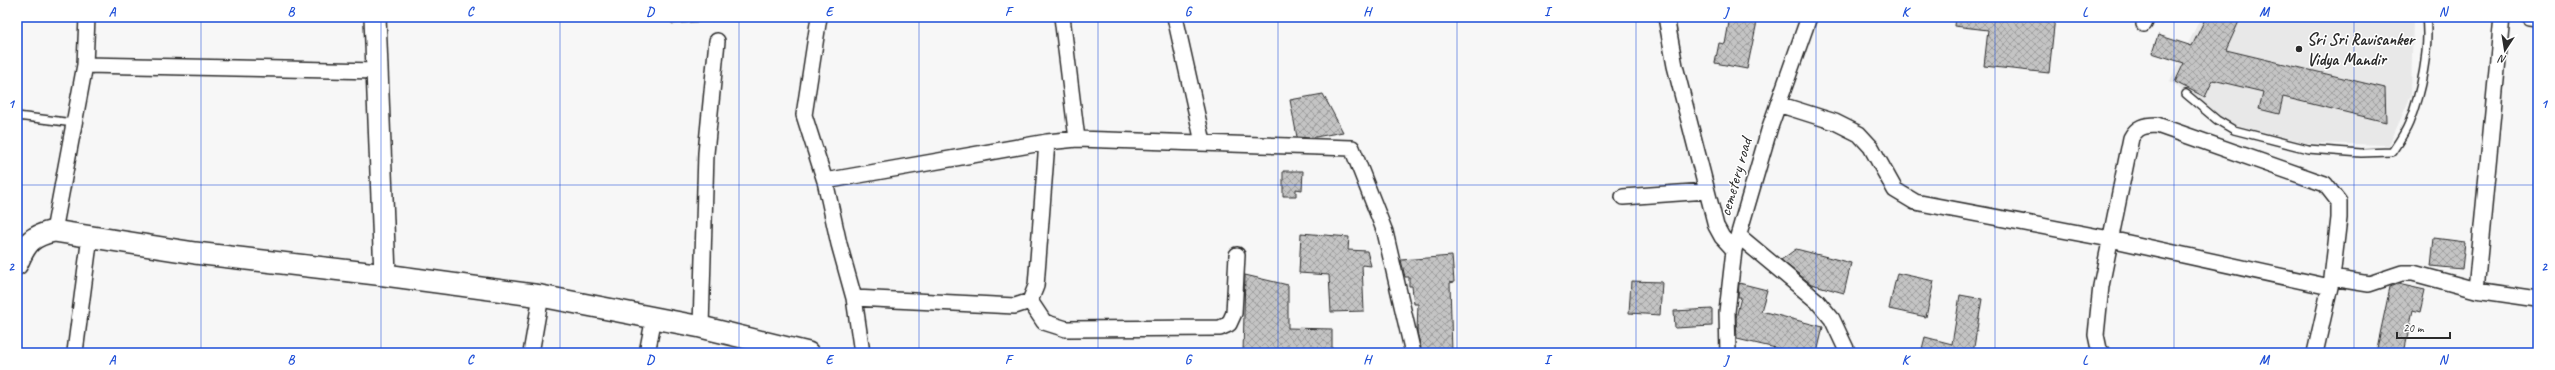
<svg xmlns="http://www.w3.org/2000/svg" width="2555" height="370" font-family="Caveat,sans-serif">
	<defs>
		<pattern id="park-tufts" width="24" height="20" patternUnits="userSpaceOnUse"><rect width="24" height="20" fill="#d9d9d9"/><path d="M3 7l-1-3M5 7V3M7 7l1-3M15 17l-1-3M17 17v-4M19 17l1-3" fill="none" stroke="#bababa"/></pattern>
		<pattern id="building-cross-hatch" width="8" height="8" patternUnits="userSpaceOnUse"><rect width="8" height="8" fill="#c4c4c4"/><path d="M0 0l8 8M0 8l8-8" fill="none" stroke="#9f9f9f"/></pattern>
	</defs>
	<rect width="100%" height="100%" fill="#f7f7f7"/>
	<filter id="ink" filterUnits="userSpaceOnUse"><feTurbulence type="fractalNoise" baseFrequency=".025" numOctaves="2"/><feDisplacementMap in="SourceGraphic" scale="8" xChannelSelector="R" yChannelSelector="G"/><feConvolveMatrix kernelMatrix="1 2 1 2 8 2 1 2 1" color-interpolation-filters="sRGB"/></filter>
	<g filter="url(#ink)">
		<path fill="#e8e8e8" d="M2201,17H2413L2411,96L2389,145L2307,143L2228,123L2170,81Z"/>
		<path fill="url(#park-tufts)" stroke="#828282" d="M671,17H757L672,24Z"/>
		<path fill="url(#building-cross-hatch)" stroke="#2b2b2b" d="M1730,17H1758L1747,69L1715,63L1719,43L1725,44Z
			M1955,17H2055L2049,73L1984,66L1988,30L1954,26Z
			M2206,17H2241L2226,50L2385,88L2386,122L2283,97L2279,114L2259,109L2263,92L2213,80L2205,97L2175,82L2184,63L2152,53L2158,35L2192,46Z
			M1323,94L1343,132L1310,138L1297,137L1290,100Z
			M1283,171H1303L1302,190L1296,189V196H1283Z
			M1301,233L1349,237L1348,250L1367,251L1371,266L1362,265L1364,311L1331,312L1329,275L1299,273Z
			M2434,238L2465,242L2462,269L2431,266Z
			M1796,249L1851,263L1844,293L1811,284L1781,260Z
			M1452,256L1454,282L1450,283L1452,353H1422L1417,332L1418,304H1414L1412,286H1409V277H1405L1401,260Z
			M1897,273L1934,281L1926,317L1889,309Z
			M1245,275L1288,285V328L1332,329V353H1243Z
			M1631,281L1662,282L1660,315L1629,313Z
			M1739,283L1767,290L1761,311L1823,327L1817,353H1779L1780,349L1737,339L1736,318L1741,297H1738Z
			M2398,284L2425,290L2420,312L2413,310L2404,353H2376L2390,287Z
			M1960,295L1982,299L1973,353H1921L1925,337L1952,344Z
			M1712,309V326L1675,328L1674,311Z"/>
		<g fill="none" stroke-linecap="round" stroke-linejoin="round">
			<g stroke="#2b2b2b" stroke-width="10">
				<path id="lane" d="M2186,94L2217,120L2234,130L2308,149L2361,153L2392,152C2398,143 2405,133 2409,123C2421,93 2430,49 2426,17
					M17,116L74,123"/>
			</g>
			<g stroke="#2b2b2b" stroke-width="18">
				<path id="street" d="M819,17L804,115L825,181L839,244L854,298L862,353
					M1062,17L1077,139
					M1175,17L1203,142
					M1666,17L1675,66L1716,226L1722,237L1734,250
					M2529,17L2538,18
					M2144,24L2147,17
					M85,65L377,71
					M1778,104L1835,122L1859,134L1871,147L1895,190L1915,202L2110,239L2330,287
					M825,181L1047,142L1077,139L1352,148L1385,232L1413,353
					M1623,197L1707,191
					M54,231L85,65L87,17
					M1739,236L1817,301L1832,319L1848,353
					M2332,278L2369,284L2402,273H2413L2476,290L2538,299
					M2476,290L2502,17
					M854,298L1015,306L1030,301L1036,286L1047,142
					M1030,301L1044,322L1066,329L1220,328L1229,324L1234,313L1237,255
					M701,327L706,153L717,41
					M75,352L90,236
					M531,353L541,296
					M647,353L654,317
					M1728,353L1727,312L1734,250L1770,127L1809,17
					M2102,353L2099,349L2096,335L2101,286L2131,138C2137,127 2144,125 2157,125L2325,184L2339,202V218L2332,278L2315,353"/>
			</g>
			<g stroke="#2b2b2b" stroke-width="24">
				<path id="secondary" d="M17,264C26,243 31,236 54,231L195,253L385,275L375,17
					M385,275L541,296L701,327L808,353"/>
			</g>
			<use href="#lane" stroke="#fff" stroke-width="7"/>
			<use href="#street" stroke="#fff" stroke-width="15"/>
			<use href="#secondary" stroke="#fff" stroke-width="21"/>
		</g>
	</g>
	<path fill="none" stroke="#1d4ed8" stroke-width="1" stroke-opacity="0.55" d="M201,17V353M381,17V353M560,17V353M739,17V353M919,17V353M1098,17V353M1278,17V353M1457,17V353M1636,17V353M1816,17V353M1995,17V353M2174,17V353M2354,17V353M17,185H2538"/>
	<circle fill="#2b2b2b" stroke="#fff" stroke-width="1.5" cx="2299" cy="49" r="4"/>
	<g text-anchor="middle" stroke-width="3" stroke-linejoin="round" paint-order="stroke">
		<g font-size="17" font-weight="bold" fill="#2b2b2b" stroke="#fff" text-anchor="start">
			<text x="2307" y="45">Sri Sri Ravisanker<tspan x="2307" dy="20">Vidya Mandir</tspan></text>
		</g>
		<g font-size="17" fill="#2b2b2b" stroke="#fff">
			<text transform="translate(1735 177) rotate(-74)" y="6">cemetery road</text>
		</g>
	</g>
	<rect width="2555" height="370" fill="none" stroke="#fff" stroke-width="44"/>
	<g transform="translate(2505 50) rotate(192)" stroke="#ffffff" stroke-width="3" paint-order="stroke">
	<path d="M0-3L7 15L0 10L-7 15Z" fill="#2b2b2b"/>
	<text y="-6" font-size="11" font-weight="bold" text-anchor="middle" fill="#2b2b2b">N</text>
	</g>
	<path d="M2397 332v6h53v-6" fill="none" stroke="#2b2b2b" stroke-width="2"/>
	<text x="2403" y="332" font-size="12" fill="#2b2b2b" stroke="#ffffff" stroke-width="3" paint-order="stroke">20 m</text>
	<rect x="22" y="22" width="2511" height="326" fill="none" stroke="#1d4ed8" stroke-width="1.5"/>
	<g font-size="13" text-anchor="middle" font-weight="bold" fill="#1d4ed8">
		<text x="112" y="16">A</text>
		<text x="291" y="16">B</text>
		<text x="470" y="16">C</text>
		<text x="650" y="16">D</text>
		<text x="829" y="16">E</text>
		<text x="1008" y="16">F</text>
		<text x="1188" y="16">G</text>
		<text x="1367" y="16">H</text>
		<text x="1547" y="16">I</text>
		<text x="1726" y="16">J</text>
		<text x="1905" y="16">K</text>
		<text x="2085" y="16">L</text>
		<text x="2264" y="16">M</text>
		<text x="2443" y="16">N</text>
		<text x="11" y="108">1</text>
		<text x="2544" y="108">1</text>
		<text x="11" y="271">2</text>
		<text x="2544" y="271">2</text>
		<text x="112" y="364">A</text>
		<text x="291" y="364">B</text>
		<text x="470" y="364">C</text>
		<text x="650" y="364">D</text>
		<text x="829" y="364">E</text>
		<text x="1008" y="364">F</text>
		<text x="1188" y="364">G</text>
		<text x="1367" y="364">H</text>
		<text x="1547" y="364">I</text>
		<text x="1726" y="364">J</text>
		<text x="1905" y="364">K</text>
		<text x="2085" y="364">L</text>
		<text x="2264" y="364">M</text>
		<text x="2443" y="364">N</text>
	</g>
</svg>
